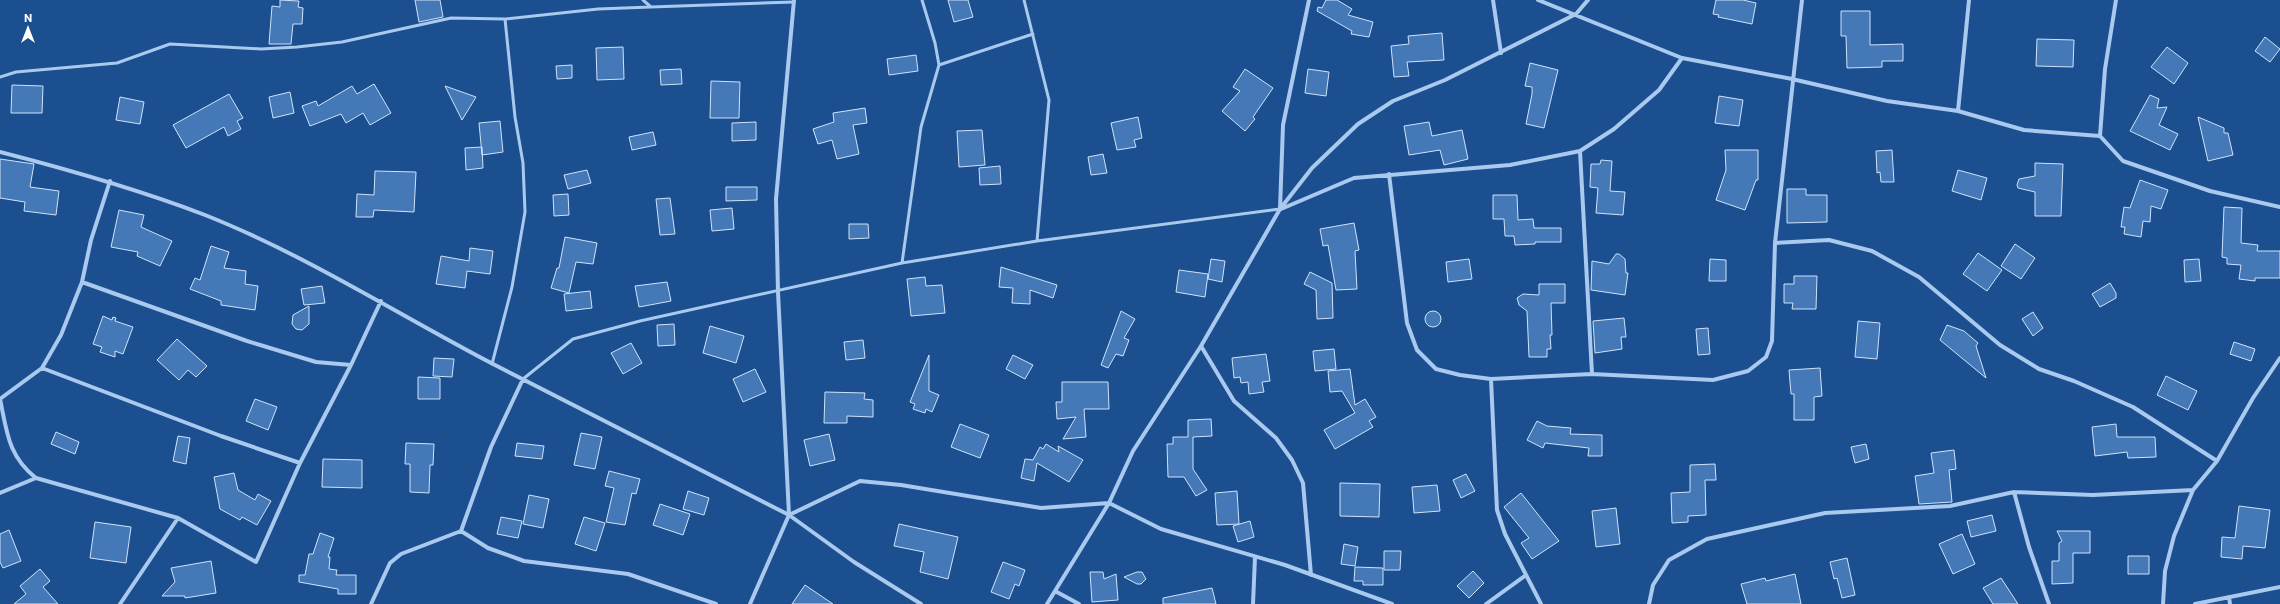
<svg xmlns="http://www.w3.org/2000/svg" width="2280" height="604" font-family="Commissioner,sans-serif">
	<rect width="100%" height="100%" fill="#1b4f8f"/>
	<path fill="#4478b7" stroke="#cfe3fa" d="M280,0L299,1L298,7L303,8L302,24H293L291,44H269L272,6L280,7Z
		M415,0H440L443,17L419,22Z
		M948,0H968L973,17L954,22Z
		M1326,0H1337L1352,9L1348,15L1373,22L1369,37L1351,34L1352,31L1317,11L1318,7L1322,8Z
		M1716,0H1743L1756,3L1752,24L1718,17L1719,15L1713,14Z
		M1841,11H1870V45L1903,44V61H1882V67L1847,68L1846,36H1841Z
		M1442,33L1444,60L1407,62L1409,76L1394,77L1391,46L1409,44L1408,36Z
		M2265,37L2280,49L2270,62L2255,51Z
		M2037,39L2074,40L2073,67L2036,66Z
		M623,47L624,79L597,80L596,48Z
		M2167,47L2188,63L2174,84L2151,67Z
		M916,55L918,71L889,75L887,59Z
		M1530,63L1558,70L1544,128L1526,124L1532,94V87L1525,86Z
		M572,65V78L557,79L556,66Z
		M681,69L682,84L661,85L660,70Z
		M1245,69L1273,88L1253,117L1255,119L1245,131L1222,111L1240,91L1233,87Z
		M1308,69L1329,72L1326,96L1305,93Z
		M711,81L740,82L739,118H710Z
		M374,84L391,113L370,125L363,113L346,123L341,114L310,126L302,106L316,101L318,106L352,86L357,94Z
		M12,85L43,86L42,113H11Z
		M445,86L476,97L462,120Z
		M290,92L294,113L273,118L269,97Z
		M229,94L243,118L237,121L241,129L228,136L224,127L186,148L173,125Z
		M2150,95L2159,99L2157,108L2167,107L2159,125L2178,134L2170,150L2130,131Z
		M1719,96L1743,100L1739,126L1715,123Z
		M120,97L144,102L140,124L116,120Z
		M865,108L867,123L853,125L859,154L837,159L832,140L818,144L813,129L834,122L833,113Z
		M1138,117L1142,138L1134,140L1136,147L1117,150L1111,123Z
		M2198,117L2224,128V133H2228L2233,155L2208,161Z
		M500,121L503,152L482,155L479,123Z
		M756,122V140L732,141V123Z
		M1429,122L1432,136L1462,130L1468,159L1444,165L1440,150L1409,155L1404,126Z
		M982,130L985,165L959,167L957,131Z
		M653,132L656,145L632,150L629,137Z
		M482,147L483,168L466,170L465,148Z
		M1725,150H1758V180H1756L1745,210L1716,200L1726,170Z
		M1892,150L1894,182H1881L1880,172L1877,173L1876,151Z
		M1103,154L1107,173L1091,175L1088,157Z
		M0,159L34,164L30,187L59,191L56,215L24,211L25,202L0,198Z
		M1601,160L1612,161L1610,191L1625,192L1623,215L1596,213L1598,188L1590,187L1591,164H1600Z
		M2035,163L2063,164L2061,216H2035V192L2018,188L2017,185L2019,179L2035,176Z
		M1000,166L1001,184L980,185L979,168Z
		M587,170L591,183L568,189L564,175Z
		M1958,170L1987,178L1981,200L1952,191Z
		M375,171L416,172L414,212L374,210L373,217H356L357,194L374,195Z
		M2140,180L2168,190L2161,209L2151,206L2150,222L2143,221L2141,237L2124,234L2125,227H2121L2124,207L2130,208Z
		M726,187H757V200L726,201Z
		M1787,189H1806V195H1827V222L1787,223Z
		M568,194L569,215L554,216L553,195Z
		M1493,195H1517L1518,220L1533,219L1534,228H1561V242H1535V244L1515,245L1514,236H1505L1504,219H1493Z
		M670,198L675,234L660,235L656,199Z
		M2224,207L2242,208L2241,243L2258,245L2257,251H2280V278H2255V281L2239,279L2241,265L2227,264V258L2222,257Z
		M732,208L734,229L712,231L710,210Z
		M119,210L144,215L141,227L172,241L160,266L137,256L138,252L111,247Z
		M1354,223L1359,250L1355,251L1357,289L1336,290L1328,245L1323,246L1320,229Z
		M849,224H868L869,238L849,239Z
		M565,237L597,243L593,264L576,262L569,293L551,288L557,268H559Z
		M2015,244L2035,258L2021,279L2001,266Z
		M211,246L229,252L224,268L246,271L245,284L258,286L255,310L221,305V301L190,289L195,278L200,280Z
		M470,248L493,251L490,274L467,271L465,288L436,284L441,256L469,261Z
		M1978,253L2002,270L1987,291L1963,274Z
		M1616,254H1619L1625,259L1626,273H1628L1625,295L1591,290L1592,261L1609,264Z
		M1211,259L1225,261L1222,282L1208,279Z
		M1469,259L1472,279L1448,282L1446,262Z
		M1710,259L1726,260V281H1709Z
		M2199,259L2201,281L2185,282L2184,260Z
		M1001,267L1057,285L1053,298L1030,290V304L1012,303L1013,288L999,287Z
		M1179,270L1208,274L1205,297L1176,292Z
		M1310,272L1332,283L1333,318L1317,319L1316,290L1304,284Z
		M1794,276H1817L1816,309H1792L1793,303H1784V284H1794Z
		M925,277L926,286L942,285L945,313L911,316L907,279Z
		M667,282L671,301L639,307L635,286Z
		M2110,283L2116,293V298L2100,307L2092,294Z
		M1539,284H1565V303H1551L1552,335H1550L1551,349H1547V357H1529L1527,311L1519,305L1517,298L1523,294L1539,295Z
		M322,286L325,303L304,305L301,289Z
		M590,291L592,308L566,311L564,294Z
		M309,306V324L302,330L296,329L292,324L293,315Z
		M1121,311L1135,319L1124,338L1129,340L1123,356L1116,354L1108,368L1101,365Z
		M1425 319a8 8 0 1 1 16 0a8 8 0 1 1-16 0Z
		M2033,312L2043,328L2033,336L2022,319Z
		M103,316L112,320L113,317L116,318L115,321L133,327L123,354L115,351V357L100,352L102,347L93,344Z
		M1624,318L1626,337H1621L1622,349L1595,353L1593,321Z
		M1858,321L1880,323L1877,359L1855,357Z
		M674,324L675,345L658,346L657,325Z
		M1947,325L1964,331L1978,343L1976,346L1986,378L1940,340Z
		M710,326L744,336L736,363L703,353Z
		M1708,328L1710,354L1698,355L1696,329Z
		M177,339L207,366L196,377L188,370L179,380L157,360Z
		M863,340L865,358L846,360L844,342Z
		M2234,342L2255,349L2251,361L2230,354Z
		M631,343L642,363L623,374L611,353Z
		M1334,349L1336,369L1315,371L1313,351Z
		M1266,354L1270,381L1262,382L1264,392L1249,394L1248,382L1241,383L1240,377L1234,378L1232,358Z
		M929,355V391L939,395L932,412L926,409L925,413L913,409L915,404L910,402Z
		M1013,355L1033,365L1025,379L1006,369Z
		M434,358L454,359L452,377L433,376Z
		M1820,368L1822,396L1814,397V420H1794V394H1791L1789,370Z
		M755,369L766,392L743,402L733,379Z
		M1350,369L1355,405L1365,399L1376,417L1369,421L1373,427L1335,449L1324,430L1355,413L1342,391L1330,392L1328,371Z
		M2166,376L2197,391L2188,410L2157,395Z
		M418,377L440,378V399H418Z
		M1062,382H1108L1109,409H1084L1086,437L1063,439L1076,417L1057,419L1056,402H1062Z
		M825,392L865,393L864,399L873,400V417L847,416V423H824Z
		M255,399L277,407L268,430L246,421Z
		M1211,419L1212,436L1193,437V469L1207,490L1196,496L1184,477H1168L1167,444H1173V437H1188V420Z
		M1537,421L1547,426L1571,428L1570,434L1602,435V456H1588L1589,448L1545,443L1543,448L1527,440Z
		M960,424L989,435L980,458L951,447Z
		M2116,424L2117,437H2155L2156,457L2128,458L2127,452L2095,456L2092,427Z
		M56,432L79,442L75,454L51,444Z
		M581,433L602,437L595,469L574,465Z
		M829,434L835,460L810,466L804,440Z
		M178,436L190,438L186,464L173,461Z
		M406,443L434,444L433,465H430L429,493L410,492V464H405Z
		M517,443L544,446L542,459L515,456Z
		M1046,444L1059,452L1058,446L1083,460L1069,482L1037,463L1034,481L1021,478L1025,459L1033,460L1040,447L1043,449Z
		M1866,444L1869,459L1855,463L1851,447Z
		M1954,450L1956,469L1949,470L1952,502L1919,504L1915,476L1934,473L1931,453Z
		M323,459L362,460V488L322,487Z
		M1715,464L1716,480H1705L1706,515L1688,516V522L1672,523L1671,493L1690,492V465Z
		M609,471L640,479L636,494L632,493L625,525L606,522L614,488L605,486Z
		M234,473L238,490L255,500L258,494L271,501L257,525L242,517L240,520L220,509L214,477Z
		M1466,474L1475,491L1461,498L1453,480Z
		M1340,483L1380,484L1379,517L1340,516Z
		M1437,485L1440,511L1414,513L1412,487Z
		M688,491L709,498L704,515L683,509Z
		M1237,491L1239,524L1217,525L1215,493Z
		M1521,493L1559,541L1532,559L1521,543L1529,538L1504,507Z
		M529,495L549,499L543,528L523,524Z
		M660,504L690,514L683,535L653,525Z
		M2239,506L2270,510L2265,548L2243,546L2242,559L2221,557L2222,537L2235,538Z
		M1616,508L1620,544L1596,547L1592,511Z
		M1992,515L1996,531L1971,537L1967,521Z
		M501,517L522,521L518,538L497,534Z
		M584,517L605,523L596,551L575,544Z
		M1250,521L1254,537L1238,542L1233,526Z
		M95,522L131,527L126,563L90,558Z
		M899,524L958,537L948,579L920,572L924,552L894,546Z
		M9,530L21,561L3,568L0,562V534Z
		M2057,531H2090V553H2073V583L2052,584V561H2059V543L2062,541Z
		M320,533L334,538L328,557H330L329,569L337,570L336,575H356V594H338V589L299,582V575H305L309,554H313Z
		M1962,534L1975,564L1953,574L1939,544Z
		M1344,544L1358,547L1355,566L1341,564Z
		M1384,551H1401L1400,570H1384Z
		M2128,556H2149V574H2128Z
		M1847,558L1855,595L1842,598L1837,578L1834,579L1830,562Z
		M211,561L216,593L185,598V596H162L175,582L171,568Z
		M1003,562L1025,570L1019,586L1015,584L1009,599L991,592Z
		M1355,567L1383,568V585H1363V581H1354Z
		M40,569L50,581L43,587L58,604H14L26,594L20,586Z
		M1473,571L1484,583L1469,598L1457,586Z
		M1090,572H1103L1104,579L1116,574L1118,600L1092,602Z
		M1137,572H1142L1146,579L1141,584H1137L1124,577Z
		M1795,574L1801,604H1747L1741,584L1765,578L1766,581Z
		M2001,578L2018,604H1993L1983,588Z
		M805,585L833,604H792Z
		M1212,588L1216,604H1163V598Z"/>
	<g fill="none" stroke-linecap="round" stroke-linejoin="round">
		<path stroke="#a9c9ee" stroke-width="3" d="M643,0L651,7L794,2
			M1024,0L1049,100L1037,241
			M939,65L1033,34
			M0,77L16,72L117,63L170,44L261,49L297,47L342,42L451,18L505,19L598,9L651,7
			M902,263L921,127L939,65L935,43L922,0
			M492,364L512,287L525,212L523,163L515,117L505,19
			M523,379L573,339L640,321L902,263L1037,241L1280,209"/>
		<path stroke="#a9c9ee" stroke-width="4" d="M794,0L776,199L778,292L789,515L854,562L921,604
			M1493,0L1501,53
			M1538,0L1682,58L1792,79L1887,101L1958,111L2024,130L2100,136L2123,161L2210,191L2280,207
			M1958,111L1969,0
			M2100,136L2105,69L2116,0
			M1580,151L1592,374
			M0,152C70,170 137,189 205,215C306,255 397,314 493,364C591,415 690,464 789,515L860,481L901,485L1041,508L1109,503L1161,529L1285,565L1392,604
			M1389,174L1407,323L1417,350L1436,369L1460,375L1491,379L1592,374L1713,380L1748,371L1766,357L1772,341L1775,243L1802,0
			M1280,209L1283,125L1309,0
			M1281,209L1354,178L1510,165L1580,151L1614,129L1659,90L1682,58
			M1775,243L1829,240L1872,251L1919,277L2000,345L2039,369L2074,381L2133,407L2217,461
			M82,282L247,341L316,362L351,365
			M1201,346L1234,401L1276,438L1292,460L1303,483L1311,575
			M42,368L221,436L300,463
			M1491,379L1497,510L1505,534L1541,604
			M0,399C7,432 8,456 36,478L178,518L256,562L300,463L351,365L381,301
			M0,399L42,368L61,335L82,282L91,240L110,181
			M2014,492L2029,547L2049,604
			M0,493L36,478
			M461,531L488,548L524,561L628,574L716,604
			M461,531L491,447L523,379
			M1055,591L1079,604
			M2229,597L2230,604
			M120,604L178,518
			M371,604L390,563L401,554L461,531
			M750,604L789,515
			M1047,604L1109,503L1133,451L1201,346L1280,209L1312,168L1358,124L1393,101L1445,80L1576,14L1588,0
			M1253,604L1255,557
			M1486,604L1526,575
			M1649,604L1653,585L1669,560L1707,539L1825,513L1950,506L2014,492L2093,495L2193,490
			M2163,604L2165,571L2174,536L2193,490L2217,461L2253,398L2280,358
			M2195,604L2280,587"/>
	</g>
	<g transform="translate(28 28)" stroke="#1b4f8f" stroke-width="3" paint-order="stroke">
	<path d="M0-3L7 15L0 10L-7 15Z" fill="#ffffff"/>
	<text y="-6" font-size="11" font-weight="bold" text-anchor="middle" fill="#ffffff">N</text>
	</g>
</svg>
